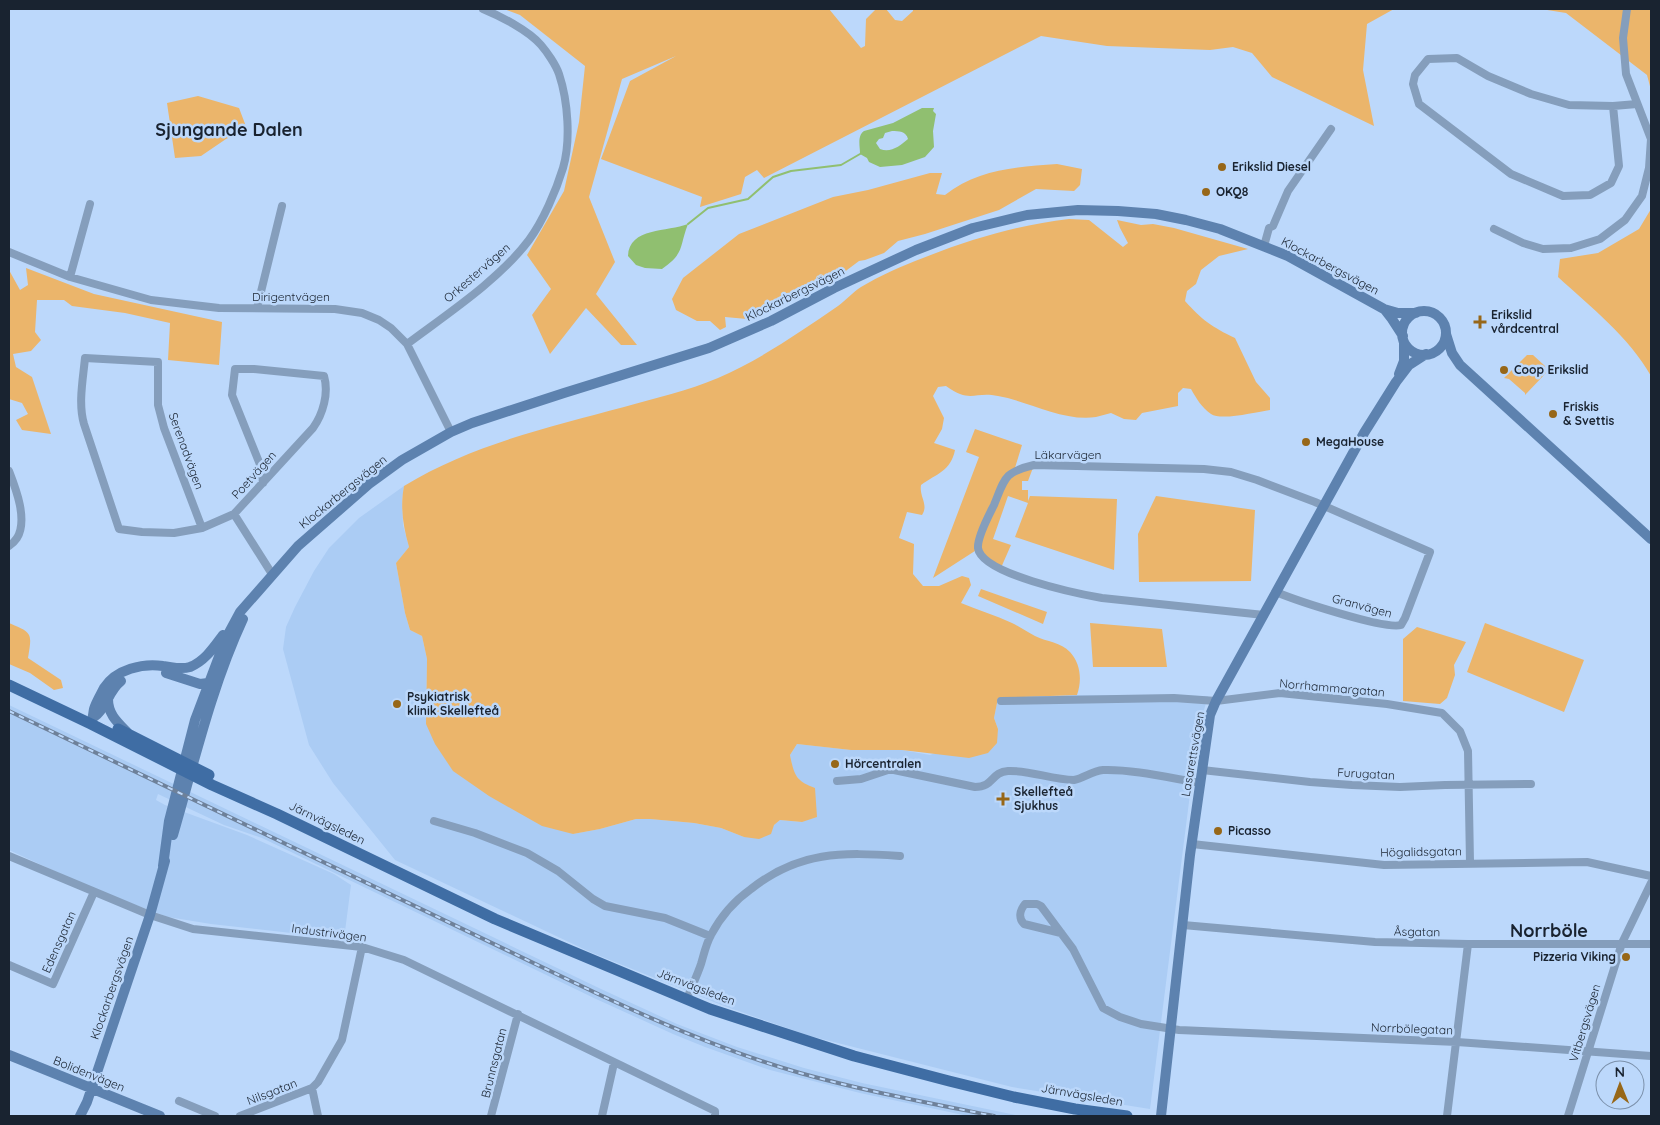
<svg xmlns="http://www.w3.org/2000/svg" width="1660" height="1125" font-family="Quicksand,sans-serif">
	<rect width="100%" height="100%" fill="#bcd8fb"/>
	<path fill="#abccf4" d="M404,486L402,500L403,525L409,547L396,563L405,613L410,630L422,636L427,659L426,724L573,834L600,829L636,819H650L694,823L721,828L744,837L774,825L780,820L802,822V783L793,772L790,755L797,744L851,750H902L930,755L998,729L994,718L998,697L1077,695L1208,696L1198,731L1150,1109L1012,1087L810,1036L724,1006L590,952L395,860L333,783L309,745L283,649L286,627L295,607L314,571L329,548L359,518Z
		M9,705L601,989L677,1024L737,1047L804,1068L862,1083L1020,1116H968L860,1093L770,1070L705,1047L673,1034L596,999L262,838L224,825L158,794L156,800L165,805L247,835L334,874L351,885L344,939L211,924L168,917L98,891L9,850Z"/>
	<path fill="#ebb56b" d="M504,9H829L861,48L865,46L866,19L876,9H886L895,20L902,21L913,11V9H1394L1367,24L1363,70L1374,126L1272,77L1252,53L1233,47L1210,50L1107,46L1041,36L764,178L757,170L745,177L741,194L700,207L702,197L601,159L630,81L676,56L622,79L589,197L615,262L596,294L637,345H621L586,308L550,354L532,315L551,289L527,255L564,191L579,122L585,66L520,15Z
		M1541,9H1651V90L1647,75L1566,13Z
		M198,96L239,108L247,129L226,139L201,156L175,158L167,103Z
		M1057,164L1082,169L1080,185L1074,191L1036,189L999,210L925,234L898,241L884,253L865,260L859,261L843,273L824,280L747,319L725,317L726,327L720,330L710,321H697L676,310L672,299L683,278L739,234L833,197L868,190L930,173H942L936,194L945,195C978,169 1017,167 1057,164Z
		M1651,209V376C1629,337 1591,307 1558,277L1560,259L1598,253L1639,229Z
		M1069,219L1089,220L1123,247L1128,243L1120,228L1117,220L1141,225L1153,224L1174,228L1248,249L1219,256L1201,270L1196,284L1187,291L1185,301C1202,320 1212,327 1235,338L1256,382L1270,398V410C1256,412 1221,421 1211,414C1202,408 1196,398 1191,389L1183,388L1178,393V406L1142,413L1136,420L1124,419L1111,413C1106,414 1101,416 1096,417C1064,422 1028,401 998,396C974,391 971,404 946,386L938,387L933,396L944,418L942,429L934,443L955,450C951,471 936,474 921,485C919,497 929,504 922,515L907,512L899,538L914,544L913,574L923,586H939L962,576L969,578L971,585L961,603C978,610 995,615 1012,623C1020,627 1027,632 1035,636C1047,642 1061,642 1070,652C1081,664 1082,681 1077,695L998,698L994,718L998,729L997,743L988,753L969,758L902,750H851L797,744L790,755C794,775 796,781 815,788L817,817L802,822L780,820L774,825L771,834L759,839L744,837L721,828L694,823L650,819H636L600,829L573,834L542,826L489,796L453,771L435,744L426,724L427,659L422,636L410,630L405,613L396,563L409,547C403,526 400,507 404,486C471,445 549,427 624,407C655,398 688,391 718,378C760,360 800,332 838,306C846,300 853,292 861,287C881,275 902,266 923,258C971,239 1018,225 1069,219Z
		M26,268L94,294L222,322L219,365L168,360L170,323L125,313L72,306L64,300H37L35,332L41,340L31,351L13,354L16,367L32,377L51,434L22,430L16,420L28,414L22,403L9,399V270L20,290L28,285Z
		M1527,355H1533L1545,366L1546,373L1525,395V393L1509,379L1504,378Z
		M975,429L1022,445L1014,471L1034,465L1028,481H1022V490H1028V501L1030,496L1117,499L1114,570L1015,537L1028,503L1008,496L993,539L1011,545L1000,570L978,549L933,578L979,457L966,452Z
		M1156,496L1255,510L1251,581L1139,582L1138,534Z
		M981,589L1047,612L1043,624L978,596Z
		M9,623C33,633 32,633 28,658L61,680L63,688L54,690L30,673L9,664Z
		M1090,623L1162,629L1167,667H1093Z
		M1485,623L1584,660L1564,712L1467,672Z
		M1417,627L1466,642L1454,665L1455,675L1447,698L1440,704L1403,701V639Z"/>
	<path fill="#90bf70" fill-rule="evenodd" d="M922,108H934L933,111L936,114L933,131L934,147L925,157L902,165L880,167L869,162L867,158L860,154C860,146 857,136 864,131L893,123ZM892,131C899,131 906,131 908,139C900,146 891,153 880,149L876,143L879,139L883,138L885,133Z
		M688,224C679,247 685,253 662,269L645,268L636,265L628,256C629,227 668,232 688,224Z"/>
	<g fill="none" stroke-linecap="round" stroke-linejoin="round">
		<path stroke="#90bf70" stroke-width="2" d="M688,224L708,208L748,199L773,177L791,171L841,165L860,154"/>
		<path stroke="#859ebc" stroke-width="8" d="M1613,106L1619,166L1611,183L1590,195L1563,196L1511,174L1419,104L1413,84L1415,75L1428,59L1457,58L1488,76L1531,94L1569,105L1613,106L1637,104
			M1494,229L1523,243L1543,249L1571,248L1600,239L1625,220L1642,196L1649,168L1651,139L1626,74L1623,38L1627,9
			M1264,246L1269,228L1273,226L1288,191L1331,129
			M9,252L70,277L151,300L219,308L335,309L362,313L379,320L391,328L407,344L451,432
			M70,277L90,204
			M257,308L282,206
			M407,344C447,314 499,280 529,240C543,221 556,191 563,168C571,141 568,101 559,74C556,65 547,52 541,45C528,30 500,16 483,9
			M9,471C16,489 28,520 17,538C15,541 12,544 9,546
			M234,514L272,574
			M202,528L164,428L158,405V362L85,358C83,379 78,404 84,424L119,529L142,532L174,533L202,528L234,514L313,428C323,414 329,393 324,376L254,369H235L232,395L261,467L263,483
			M1264,615L1102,598C1079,594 981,574 978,548C977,537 989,515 994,505C1005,478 1004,472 1034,465L1204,469L1231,472L1257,480L1315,502L1430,552L1405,618L1401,625C1385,630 1295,600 1276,592
			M1001,701L1174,698L1216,701L1280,693L1387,704L1442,713L1460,731L1468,751L1470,862
			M1202,770L1310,782L1352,785L1400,787L1445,785L1531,784
			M837,781L861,779L888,770H894L975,787C994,787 991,772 1008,771C1030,770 1052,780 1074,780C1084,778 1092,771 1103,770C1133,769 1170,778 1200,783
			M434,821L475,833L527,853L558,871L593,899L605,906L665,918L710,936
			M1192,844L1384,865L1587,862L1651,876
			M9,856L150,915L193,929L362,947L404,960L715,1111V1116
			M1183,925L1375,942L1468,944H1651
			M1061,933L1024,924C1018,918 1020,910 1025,904H1037L1041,906L1073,949L1103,1008L1120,1017L1141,1024L1179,1030L1457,1042L1651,1056
			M9,965L53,984L94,892
			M687,999C691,988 697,976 701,964C704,954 706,944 711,935C721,916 734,901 751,889C799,851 842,852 900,856
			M179,1101L215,1116
			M240,1116L312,1088
			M318,1116L312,1088L318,1082L342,1040L362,947
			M491,1116L518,1014
			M602,1116L614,1063
			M1447,1116L1468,944
			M1568,1116L1622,943L1651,883"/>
		<path stroke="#5d82af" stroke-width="10" d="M1385,310L1392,319L1403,336
			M1402 333a22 22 0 1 1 44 0a22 22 0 1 1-44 0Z
			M1446,334L1452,353L1460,365L1651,539
			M1399,374L1404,361V342
			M166,673L200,684L208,683
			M108,699C108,714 117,722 127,732
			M94,717C107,708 108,691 121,681
			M91,724C93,719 93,714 94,709C96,702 101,694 104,688C116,669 143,663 163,666C173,667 180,670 190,667C205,661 214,647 223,635
			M173,835C194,763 211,688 243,619
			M163,866L169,821L195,720L226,638L240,612L298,546L369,484L402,460L451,432L472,423L564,393L709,348L771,321L834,288L916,250L973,228L1027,215L1078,210L1118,211L1156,214L1186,220L1220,229L1288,256L1384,309L1398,313H1416
			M9,1055L160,1116
			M80,1116L87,1102L150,915L165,861
			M1161,1116L1190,855L1210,715L1216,701L1364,433L1396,382L1409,365L1426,354"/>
		<path stroke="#3f6da4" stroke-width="11" d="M9,685L91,724L212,785L277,814L495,919L710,1009L854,1056L949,1081L1014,1097L1075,1109L1127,1116
			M118,729L209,775"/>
		<g stroke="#6e819a" stroke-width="4">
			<path id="rail" d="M9,711L598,994C664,1025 730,1053 800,1073C864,1091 929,1103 994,1116"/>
		</g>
		<use href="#rail" stroke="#bcd8fb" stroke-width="2" stroke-dasharray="5.5" stroke-linecap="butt"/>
	</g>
	<g fill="#976718" stroke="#bcd8fb" stroke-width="2">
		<circle cx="1222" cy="167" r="5"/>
		<circle cx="1206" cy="192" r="5"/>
		<path d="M1477.5 314.5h5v5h5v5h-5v5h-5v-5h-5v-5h5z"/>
		<circle cx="1504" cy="370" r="5"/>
		<circle cx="1553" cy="414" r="5"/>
		<circle cx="1306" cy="442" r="5"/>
		<circle cx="397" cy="704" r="5"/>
		<circle cx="835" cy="764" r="5"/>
		<path d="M1000.5 791.5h5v5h5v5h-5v5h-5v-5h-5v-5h5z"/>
		<circle cx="1218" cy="831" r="5"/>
		<circle cx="1626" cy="957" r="5"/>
	</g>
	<g text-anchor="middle" stroke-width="5" stroke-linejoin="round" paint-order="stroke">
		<g font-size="12" font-weight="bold" fill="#192330" stroke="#bcd8fb" text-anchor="start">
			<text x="1232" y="171">Erikslid Diesel</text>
			<text x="1216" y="196">OKQ8</text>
			<text x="1491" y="319">Erikslid<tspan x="1491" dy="14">vårdcentral</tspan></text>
			<text x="1514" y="374">Coop Erikslid</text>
			<text x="1563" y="411">Friskis<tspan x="1563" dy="14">&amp; Svettis</tspan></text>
			<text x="1316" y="446">MegaHouse</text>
			<text x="407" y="701">Psykiatrisk<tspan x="407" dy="14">klinik Skellefteå</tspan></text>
			<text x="845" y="768">Hörcentralen</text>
			<text x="1014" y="796">Skellefteå<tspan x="1014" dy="14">Sjukhus</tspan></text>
			<text x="1228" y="835">Picasso</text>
			<text x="1616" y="961" text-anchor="end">Pizzeria Viking</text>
		</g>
		<g font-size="12" fill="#192330" stroke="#bcd8fb">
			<text transform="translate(1330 266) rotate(28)" y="4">Klockarbergsvägen</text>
			<text transform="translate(477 273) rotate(-41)" y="4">Orkestervägen</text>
			<text transform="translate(795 294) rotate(-26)" y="4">Klockarbergsvägen</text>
			<text x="291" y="301">Dirigentvägen</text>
			<text transform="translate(186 451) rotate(70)" y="4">Serenadvägen</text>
			<text x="1068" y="459">Läkarvägen</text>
			<text transform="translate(254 475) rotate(-48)" y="4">Poetvägen</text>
			<text transform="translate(343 492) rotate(-39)" y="4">Klockarbergsvägen</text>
			<text transform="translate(1362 606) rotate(15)" y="4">Granvägen</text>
			<text transform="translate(1332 688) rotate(5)" y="4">Norrhammargatan</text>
			<text transform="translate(1193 754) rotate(-80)" y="4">Lasarettsvägen</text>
			<text transform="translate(1366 774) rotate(3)" y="4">Furugatan</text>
			<text transform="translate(327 823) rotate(26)" y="4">Järnvägsleden</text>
			<text transform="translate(1421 852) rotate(-1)" y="4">Högalidsgatan</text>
			<text transform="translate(1417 932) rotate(1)" y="4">Åsgatan</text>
			<text transform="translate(329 933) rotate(7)" y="4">Industrivägen</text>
			<text transform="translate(59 942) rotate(-66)" y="4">Edensgatan</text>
			<text transform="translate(696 987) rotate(21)" y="4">Järnvägsleden</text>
			<text transform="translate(112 988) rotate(-71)" y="4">Klockarbergsvägen</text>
			<text transform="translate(1585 1023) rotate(-73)" y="4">Vitbergsvägen</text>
			<text transform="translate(1412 1029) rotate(2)" y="4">Norrbölegatan</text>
			<text transform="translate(494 1063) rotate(-76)" y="4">Brunnsgatan</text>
			<text transform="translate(89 1074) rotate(22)" y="4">Bolidenvägen</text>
			<text transform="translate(272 1092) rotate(-21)" y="4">Nilsgatan</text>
			<text transform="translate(1082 1095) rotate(10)" y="4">Järnvägsleden</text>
		</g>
		<g font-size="18" font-weight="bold" fill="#192330" stroke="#bcd8fb">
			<text x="229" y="136">Sjungande Dalen</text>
			<text x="1549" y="937">Norrböle</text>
		</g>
	</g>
	<rect width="1660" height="1125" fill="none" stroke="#192330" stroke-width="20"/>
	<g transform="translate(1620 1085) rotate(359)"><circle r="24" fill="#bcd8fb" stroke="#7b90aa"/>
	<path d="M0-4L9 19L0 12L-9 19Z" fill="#976718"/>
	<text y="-8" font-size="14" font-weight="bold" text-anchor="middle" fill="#192330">N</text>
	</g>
</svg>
